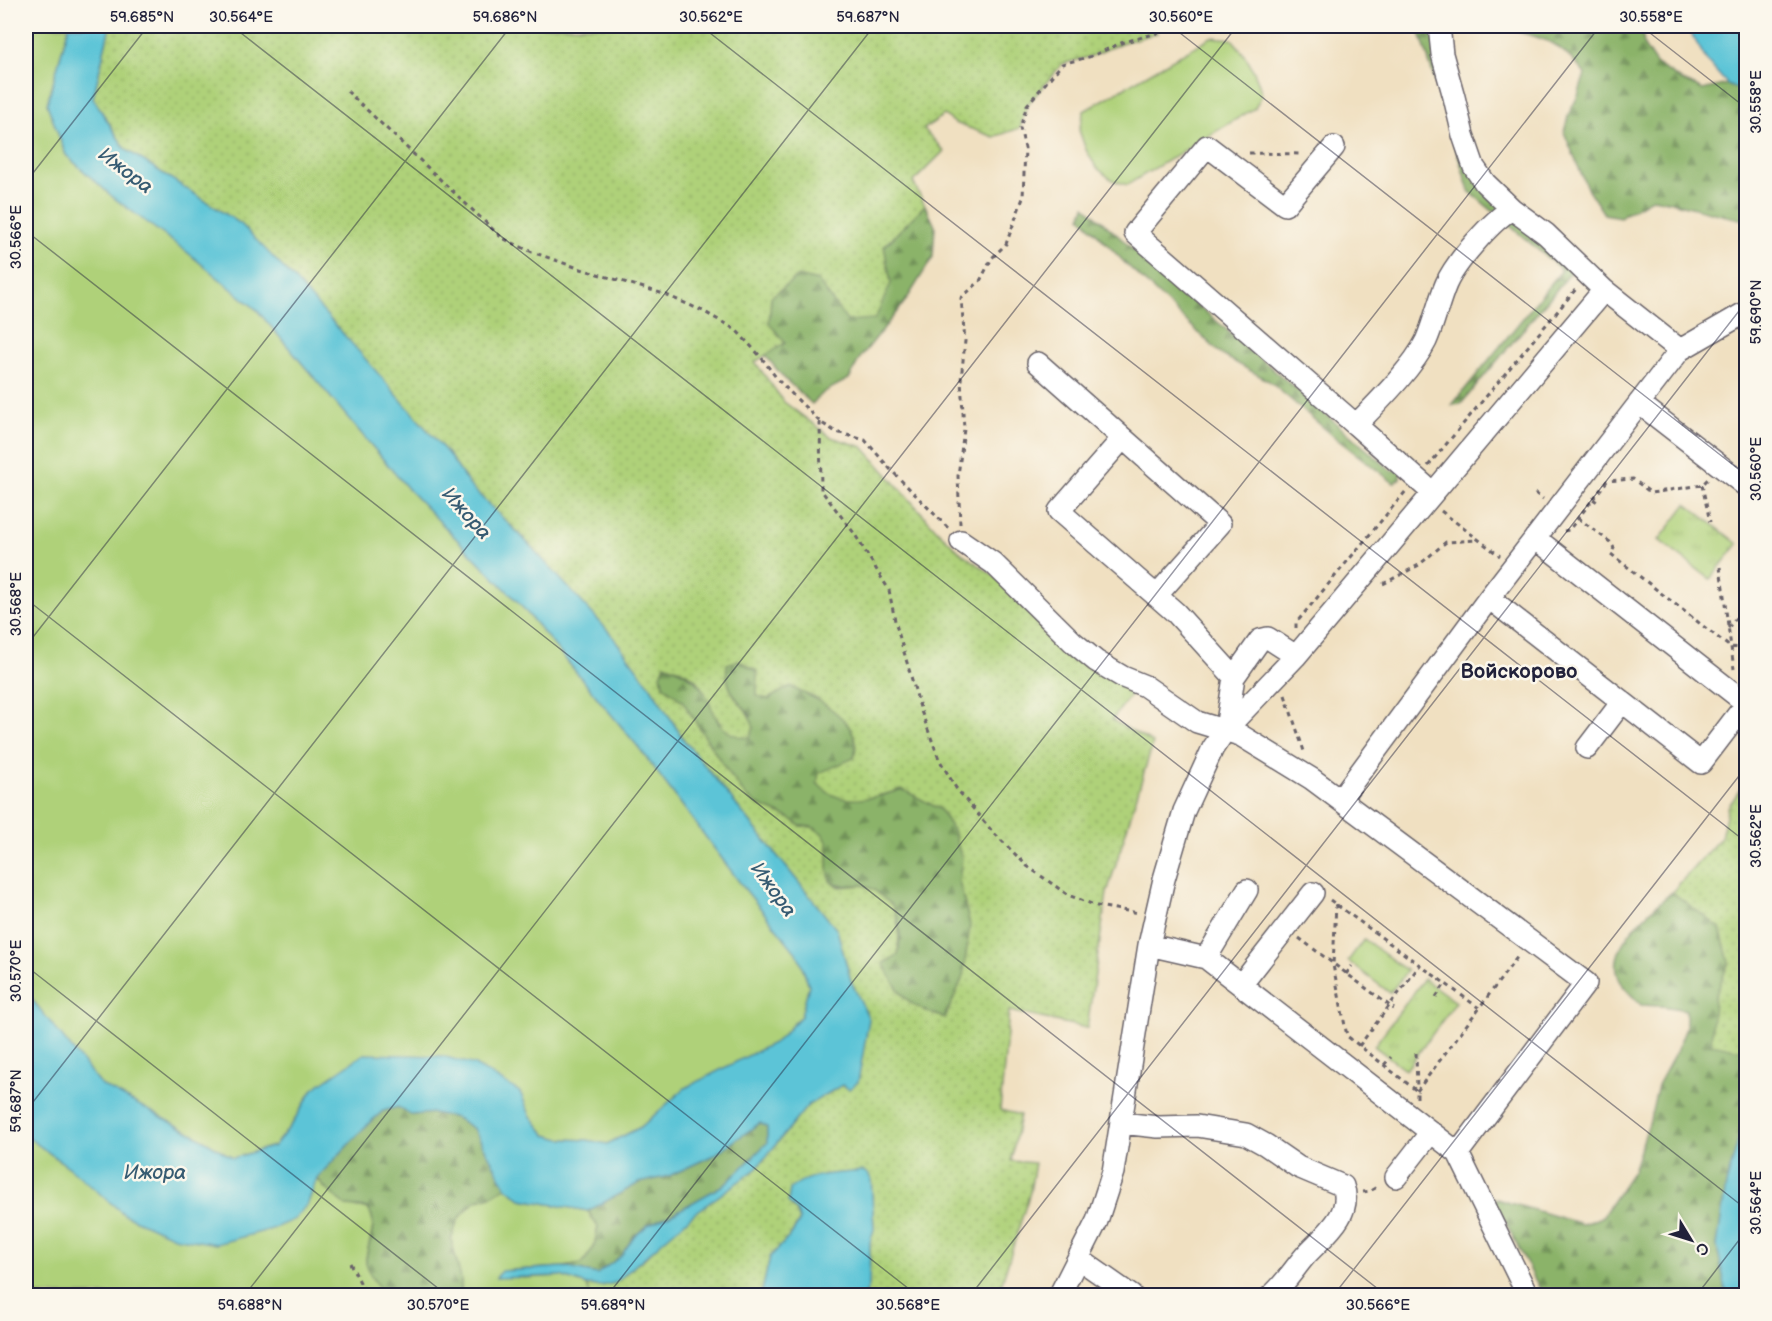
<svg xmlns="http://www.w3.org/2000/svg" width="1772" height="1321" font-family="'Balsamiq Sans',sans-serif">
	<defs>
		<pattern id="forest-firs" width="22" height="20" patternUnits="userSpaceOnUse" patternTransform="scale(1.5)"><rect width="22" height="20" fill="#8bb369"/><path d="M5 1l3.5 6h-7zM16 11l3.5 6h-7z" fill="#719158"/></pattern>
		<pattern id="park-tufts" width="24" height="20" patternUnits="userSpaceOnUse" patternTransform="scale(1.5)"><rect width="24" height="20" fill="#afd179"/><path d="M3 7l-1-3M5 7V3M7 7l1-3M15 17l-1-3M17 17v-4M19 17l1-3" fill="none" stroke="#96b36a"/></pattern>
		<pattern id="garden-dots" width="8" height="8" patternUnits="userSpaceOnUse" patternTransform="scale(1.5)"><rect width="8" height="8" fill="#afd179"/><path d="M2 2h.1M6 6h.1" fill="none" stroke="#96b36a" stroke-width="1.8" stroke-linecap="round"/></pattern>
	</defs>
	<rect width="100%" height="100%" fill="#fbf7ec"/>
	<filter id="ink" filterUnits="userSpaceOnUse"><feTurbulence type="fractalNoise" baseFrequency=".0167" numOctaves="2"/><feDisplacementMap in="SourceGraphic" scale="12" xChannelSelector="R" yChannelSelector="G"/><feConvolveMatrix kernelMatrix="1 2 1 2 8 2 1 2 1" color-interpolation-filters="sRGB"/></filter>
	<filter id="wash" filterUnits="userSpaceOnUse"><feTurbulence type="fractalNoise" baseFrequency=".008" numOctaves="4" result="noise"/><feDisplacementMap in="SourceGraphic" scale="24" xChannelSelector="R" yChannelSelector="G"/><feGaussianBlur stdDeviation="1.35" result="paint"/><feColorMatrix in="noise" values="0 0 0 0 0 0 0 0 0 0 0 0 0 0 0 0 0 1.4 0 .05"/><feComposite in="paint" operator="in"/></filter>
	<g filter="url(#wash)">
		<rect width="100%" height="100%" fill="#f0e0c1"/>
		<path fill="#afd179" stroke="#687a5a" stroke-width="1.5" d="M26,26H69L47,104L66,155L114,198L187,252L257,310L410,491L518,602L640,749L741,884L798,955L809,985L801,1016L777,1041L685,1088L641,1127L607,1144L587,1140L561,1139L546,1135L530,1115L520,1092L313,1089L293,1123L274,1146L233,1158L199,1137L101,1085L26,992Z
			M1211,37L1232,39C1247,56 1257,74 1262,95L1255,108L1127,185L1112,180L1096,167L1086,150L1079,130L1084,111Z
			M1364,939L1407,971L1390,993L1348,961Z
			M26,1136L70,1168L308,1203L317,1178L324,1187L357,1208H367C380,1222 368,1242 366,1259C365,1270 378,1288 386,1295H26Z
			M506,1187L521,1199L588,1211L598,1227L594,1247L582,1264L564,1267L510,1270L522,1278L561,1276L587,1285L590,1295H461V1279L451,1240L458,1219L475,1201L493,1195Z"/>
		<path fill="url(#forest-firs)" stroke="#566a52" stroke-width="1.5" d="M1418,26H1435L1459,138L1573,270L1461,404L1452,405L1562,270L1469,191Z
			M1508,26H1642L1644,46L1656,64L1681,80L1703,90L1727,84L1746,92V220C1715,215 1685,204 1653,198L1620,217L1604,214L1587,188L1564,132L1569,113L1578,96L1585,74C1561,44 1547,38 1510,30Z
			M925,205L935,226L933,257L907,299L860,358L849,379L824,392L812,404L784,378L765,355L785,343L769,323L771,297L798,276L818,281L891,283L884,247Z
			M1085,206L1145,260L1393,472L1398,467L1401,470L1400,478L1394,483L1338,440L1269,381L1222,355L1125,263L1081,217Z
			M738,660L757,671L768,699L790,686C800,693 811,695 820,701C841,715 862,732 854,758L880,796L902,789L940,809L953,830L962,858L959,881L970,925L963,977L945,1018C908,1007 900,997 883,963L898,955C900,943 901,928 897,917C893,907 872,886 862,885C848,884 844,889 830,881L828,868V843L812,827L800,826L791,819L756,804L745,795L723,765L683,702L663,685L661,674L665,664C701,678 704,689 719,724L751,716C736,700 724,687 727,664Z
			M1672,892L1720,928L1729,962L1714,999L1746,1050V1047V1118L1743,1123L1726,1185L1717,1246L1727,1295H1543L1493,1198L1582,1224L1602,1217L1633,1171L1650,1120L1658,1085L1676,1052L1686,1028V1010L1662,1006L1641,1005C1635,998 1627,992 1622,984C1600,949 1649,912 1672,892Z
			M398,1107L411,1115L433,1113L457,1118L474,1129L506,1187L493,1195L475,1201L458,1219L451,1240L461,1279V1295L386,1296C378,1288 365,1270 366,1259C368,1242 380,1222 367,1208L346,1206L324,1187L317,1178L368,1124L383,1111Z
			M760,1123L767,1127V1143L727,1183L676,1212L648,1225L633,1237L621,1256L597,1274L564,1267L582,1264L594,1247L598,1227L588,1211L639,1183L669,1176L714,1155Z"/>
		<path fill="url(#park-tufts)" stroke="#687a5a" stroke-width="1.5" d="M1687,504L1738,544L1710,579L1659,540Z
			M1424,979L1456,1002L1406,1070L1374,1046Z"/>
		<path fill="url(#garden-dots)" stroke="#687a5a" stroke-width="1.5" fill-rule="evenodd" d="M110,26H1152L1157,33L1121,43L1092,56L1062,64L1027,105L1020,128L994,137L955,123L944,115L924,129L944,151L913,182L925,205L884,246L891,283L875,319L847,321L818,281L798,276L771,297L769,323L785,343L755,362L784,402L831,437L863,447L936,529L959,551L997,578L1069,653L1134,690L1112,720L1153,743L1107,893L1087,1028L1009,1011L1000,1110L1020,1115L1011,1161L1035,1163L1030,1192L998,1295H862L866,1293L869,1285L870,1242L874,1229L871,1179L792,1207L796,1210L800,1220L790,1236L770,1257L761,1295H590L587,1285L599,1286L643,1260L664,1239L695,1213L756,1169L808,1105L843,1085L868,1019L851,981L837,930L684,740L650,686L610,633L523,538L470,486L449,455L241,224L125,149L93,98ZM738,660L757,671V696L768,699L791,686C800,693 811,695 820,701C841,715 862,731 854,758L819,773L817,783C839,809 874,798 902,789L940,809L953,830L962,858L959,881L970,925L963,977L945,1018C908,1007 900,997 883,963L898,955L899,930L896,915L892,905L874,890L863,885L840,887L830,881L828,868V843L822,833L812,827L800,826L791,819L756,804L745,795L723,765L683,702L663,685L661,674L665,664C675,668 687,671 695,679C716,701 710,736 749,738L754,728C747,701 723,698 727,664Z
			M1746,781V1051L1711,1044L1714,999L1729,962L1720,928L1672,892L1721,837L1728,807Z"/>
		<path fill="#5bc4d7" stroke="#3e7389" stroke-width="1.5" d="M69,26H110L93,98L125,149L241,224L295,280L362,355L449,455L470,486L523,538L610,633L650,686L684,740L837,930L851,981L869,1019L858,1082L849,1089L842,1085L808,1105L756,1169L695,1213L615,1283L599,1286L587,1285L561,1276L496,1278L501,1271L564,1267L597,1274L621,1256L633,1238L648,1225L676,1212L727,1183L767,1143V1127L760,1123L714,1155L669,1176L639,1183L588,1211L521,1199L506,1187L474,1129L457,1118L434,1113L411,1115L398,1107L383,1111L368,1124L317,1178L308,1203L295,1219L272,1229L216,1244L174,1237L125,1215L70,1168L26,1136V992L101,1085L199,1137L233,1158L274,1146L293,1123L313,1089L364,1054L442,1056L475,1065L520,1092L530,1115L546,1135L561,1139L587,1140L607,1144L641,1127L685,1088L777,1041L801,1016L809,985L798,955L741,884L640,749L518,602L410,491L257,310L187,252L114,198L66,155L47,104Z
			M1687,26H1735L1746,37V92L1727,84L1707,61Z
			M1746,1118V1295H1727L1717,1246L1726,1185L1743,1123Z
			M863,1171L868,1174L871,1179L874,1229L870,1242L869,1285L866,1293L862,1296L761,1295L770,1257L790,1236L800,1221L796,1210L788,1202L790,1189C808,1172 840,1174 863,1171Z"/>
	</g>
	<g filter="url(#ink)">
		<g fill="none" stroke-linecap="round" stroke-linejoin="round">
			<g stroke="#6a646a" stroke-width="24">
				<path id="minor" d="M1439,26L1442,54L1454,97L1463,135L1474,167L1485,183L1512,209L1546,234L1604,290L1680,350
					M1334,147L1285,205L1207,146L1135,233L1356,425
					M1038,363L1220,524L1156,596
					M1639,403L1746,486
					M1123,438L1059,511L1176,613L1234,677
					M1433,493L1356,425C1378,402 1412,369 1426,341C1434,323 1438,303 1446,284C1455,263 1492,220 1512,209
					M1535,538L1746,703
					M961,541L993,563L1073,642L1096,661L1123,677L1145,686L1197,722L1240,735L1312,779L1586,983L1458,1153L1206,958L1149,945
					M1489,598L1701,763L1746,704
					M1226,729L1234,677L1260,640L1268,638L1296,656
					M1587,748L1622,702
					M1341,798L1489,598L1680,350L1746,312
					M1206,958L1247,890
					M1241,985L1313,893
					M1121,1123L1158,1127L1197,1126L1246,1134L1266,1145L1298,1167L1343,1186C1354,1215 1322,1237 1305,1256C1294,1269 1284,1285 1271,1296
					M1458,1153L1528,1296
					M1396,1177L1431,1132
					M1079,1259L1132,1296
					M1059,1296L1097,1221L1113,1172L1149,945L1164,879L1184,811L1213,748L1226,729L1296,656L1604,290"/>
			</g>
			<path stroke="#6a646a" stroke-width="3" stroke-dasharray="4.5 4.5" stroke-linecap="butt" d="M347,91L502,238L532,252L581,269L664,294L703,311L736,330L761,357L778,380L820,422L836,432L865,440L891,470L948,528
				M1249,153L1303,154
				M820,422L821,490L854,533L889,590L895,621L921,711L939,759L956,788L991,830L1027,866L1068,895L1097,906L1139,913
				M1428,466L1576,289
				M1702,485L1710,522
				M1535,493L1543,499
				M1593,499L1600,504
				M1441,511L1500,556
				M1578,518L1610,542L1614,548L1611,554L1730,647L1746,648
				M960,524L958,476L964,429L961,380L965,341L961,298L980,281L992,258L1006,244L1023,198L1025,148L1020,128L1027,105L1062,64L1092,56L1121,43L1157,33L1168,26
				M1564,531L1569,530L1607,481L1633,479L1651,493L1702,485L1708,479
				M1720,567L1734,669
				M1383,584L1419,565L1446,542L1478,540
				M1296,628V623L1406,491
				M1728,628L1746,605
				M1285,695L1304,751
				M1330,900L1479,1008
				M1336,904L1333,965L1347,1036L1417,1091V1098
				M1299,938L1394,1009
				M1346,974L1352,966
				M1436,997L1445,984
				M1359,1046L1420,965
				M1416,1053L1417,1090
				M1384,1065L1391,1057
				M1417,1091L1518,956
				M1363,1192L1370,1191L1379,1186
				M350,1263L367,1296
				M26,1287L30,1296"/>
			<use href="#minor" stroke="#fff" stroke-width="21"/>
		</g>
	</g>
	<path fill="none" stroke="#22223b" stroke-width="1.5" stroke-opacity="0.45" d="M232,26L1746,1209M701,26L1746,842M1171,26L1746,475M1641,26L1746,108M26,182L148,26M26,231L1387,1296M26,599L918,1296M26,646L511,26M26,966L448,1296M26,1111L874,26M244,1296L1237,26M607,1296L1600,26M970,1296L1746,302M1333,1296L1746,767M1696,1296L1746,1231"/>
	<g text-anchor="middle" stroke-width="5" stroke-linejoin="round" paint-order="stroke">
		<g font-size="20" font-style="italic" fill="#365b72" stroke="#fbf7ec">
			<text transform="translate(126 170) rotate(37)" y="7">Ижора</text>
			<text transform="translate(467 513) rotate(48)" y="7">Ижора</text>
			<text transform="translate(774 889) rotate(54)" y="7">Ижора</text>
			<text x="155" y="1179">Ижора</text>
		</g>
		<g font-size="21" font-weight="bold" fill="#22223b" stroke="#fbf7ec">
			<text x="1519" y="678">Войскорово</text>
		</g>
	</g>
	<rect width="1772" height="1321" fill="none" stroke="#fbf7ec" stroke-width="66"/>
	<g transform="translate(1691 1240) rotate(128)" stroke="#fbf7ec" stroke-width="4.5" paint-order="stroke">
	<path d="M0-4.5L10 22L0 15L-10 22Z" fill="#22223b"/>
	<text y="-9" font-size="16" font-weight="bold" text-anchor="middle" fill="#22223b">С</text>
	</g>
	<rect x="33" y="33" width="1706" height="1255" fill="none" stroke="#22223b" stroke-width="2"/>
	<g font-size="15" text-anchor="middle" fill="#22223b">
		<text x="142" y="22">59.685°N</text>
		<text x="241" y="22">30.564°E</text>
		<text x="505" y="22">59.686°N</text>
		<text x="711" y="22">30.562°E</text>
		<text x="868" y="22">59.687°N</text>
		<text x="1181" y="22">30.560°E</text>
		<text x="1651" y="22">30.558°E</text>
		<text transform="translate(1756 102) rotate(-90)" y="5">30.558°E</text>
		<text transform="translate(16 237) rotate(-90)" y="5">30.566°E</text>
		<text transform="translate(1756 312) rotate(-90)" y="5">59.690°N</text>
		<text transform="translate(1756 469) rotate(-90)" y="5">30.560°E</text>
		<text transform="translate(16 604) rotate(-90)" y="5">30.568°E</text>
		<text transform="translate(1756 836) rotate(-90)" y="5">30.562°E</text>
		<text transform="translate(16 971) rotate(-90)" y="5">30.570°E</text>
		<text transform="translate(16 1101) rotate(-90)" y="5">59.687°N</text>
		<text transform="translate(1756 1203) rotate(-90)" y="5">30.564°E</text>
		<text x="250" y="1310">59.688°N</text>
		<text x="438" y="1310">30.570°E</text>
		<text x="613" y="1310">59.689°N</text>
		<text x="908" y="1310">30.568°E</text>
		<text x="1378" y="1310">30.566°E</text>
	</g>
</svg>
